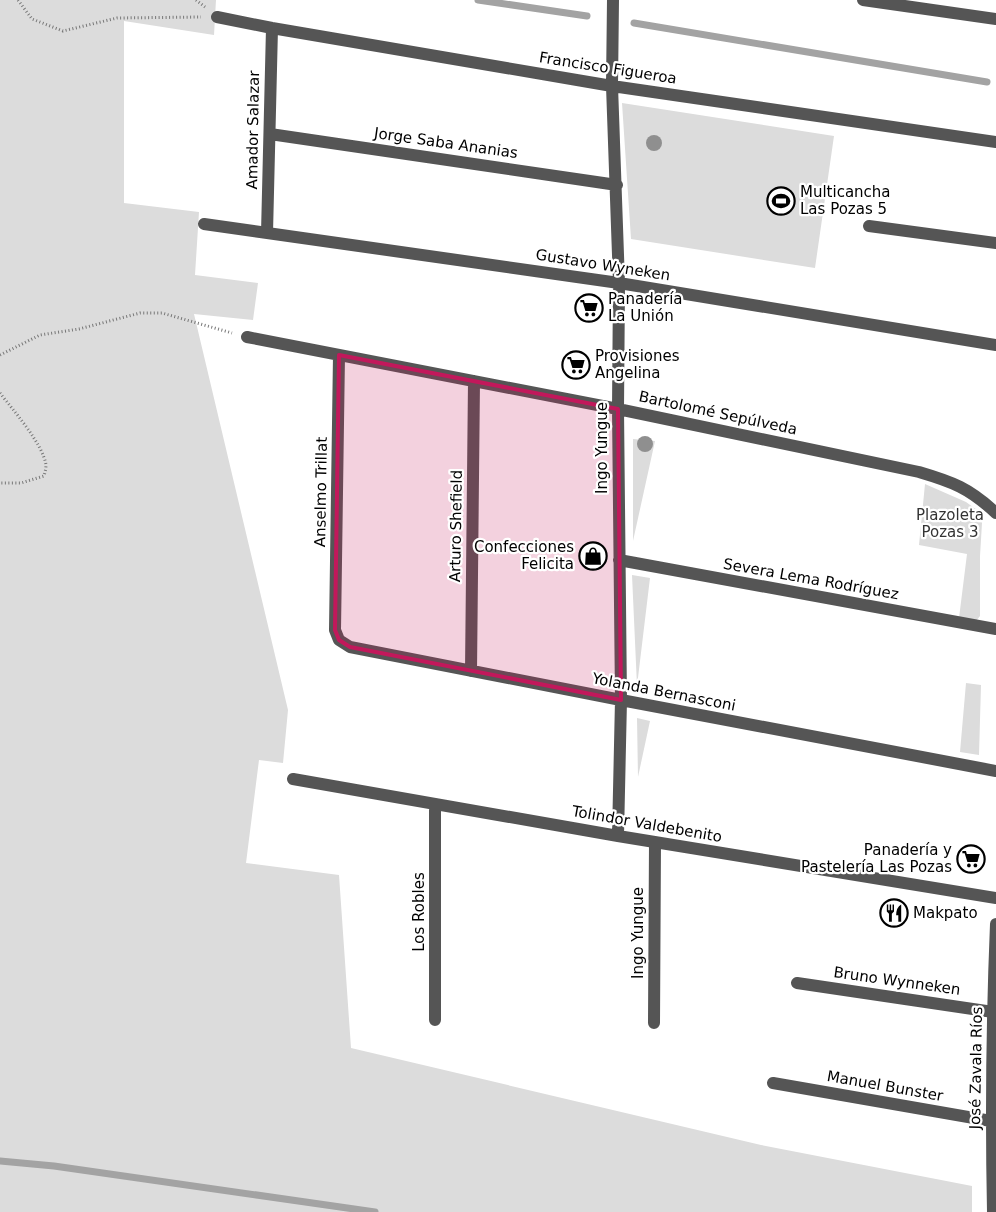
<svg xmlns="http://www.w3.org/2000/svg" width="996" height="1212" font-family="'DejaVu Sans',sans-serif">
	<rect width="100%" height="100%" fill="#fff"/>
	<path fill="#dcdcdc" d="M0,0H216L214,35L124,21V203L199,212L195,275L258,283L253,320L194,314L288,710L283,763L259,760L246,863L339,875L351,1048L761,1145L972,1186V1212H0Z
		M622,103L834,136L815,268L631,239Z
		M633,439L655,441L633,541Z
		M925,484L966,502L977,510L982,523L980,556V616L976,621L959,618L967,554L919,545Z
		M632,575L650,578L637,686Z
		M966,683L981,685L979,755L960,752Z
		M637,718L650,721L638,777Z"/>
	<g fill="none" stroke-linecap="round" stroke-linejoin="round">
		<path stroke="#a3a3a3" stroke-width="7" d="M478,0L587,16
			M634,23L987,82
			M0,1161L54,1166L375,1212"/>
		<path stroke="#777" stroke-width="3" stroke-dasharray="1 2.5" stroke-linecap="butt" d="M18,0L32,19L63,31L117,18L201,17
			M196,0L205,7
			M0,355L40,335L79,329L140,313H162L232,333
			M0,393C13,410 43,444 46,465C46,469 45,472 44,476L21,483H0"/>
		<path stroke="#555" stroke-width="12" d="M613,0L612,86L619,283L618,409L621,700L618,836
			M863,0L996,19
			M217,17L272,28L612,86L996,142
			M270,134L617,185
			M204,224L619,283L996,345
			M869,226L996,243
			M267,233L272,28
			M247,337L618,409L919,472C953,482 969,488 996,513
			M339,355L335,630L339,640L350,647L621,700L996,771
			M619,560L996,629
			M471,671L474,381
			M293,779L618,836L996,898
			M435,804V1020
			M797,983L993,1012
			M654,1023L655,842
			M773,1083L991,1121
			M993,1212C991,1116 992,1020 996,924"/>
	</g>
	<g fill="#8f8f8f">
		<circle cx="654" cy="143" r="8"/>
		<circle cx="645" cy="444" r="8"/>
	</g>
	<path fill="#c2185b" fill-opacity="0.2" stroke="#c2185b" stroke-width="4" stroke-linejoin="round" d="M339,355L618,409L621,700L350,647L339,640L335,630Z"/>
	<defs>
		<g id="stadium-ring" transform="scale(1.4375)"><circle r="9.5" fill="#fff" stroke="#000" stroke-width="1.5"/><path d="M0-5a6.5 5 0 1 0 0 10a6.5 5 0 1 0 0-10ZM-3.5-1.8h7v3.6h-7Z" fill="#000"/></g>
		<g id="supermarket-ring" transform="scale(1.4375)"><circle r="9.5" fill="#fff" stroke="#000" stroke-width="1.5"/><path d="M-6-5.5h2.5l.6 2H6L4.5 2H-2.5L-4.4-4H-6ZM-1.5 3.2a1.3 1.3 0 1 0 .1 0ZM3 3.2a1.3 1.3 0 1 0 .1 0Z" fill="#000"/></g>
		<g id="shop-ring" transform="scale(1.4375)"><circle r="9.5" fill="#fff" stroke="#000" stroke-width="1.5"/><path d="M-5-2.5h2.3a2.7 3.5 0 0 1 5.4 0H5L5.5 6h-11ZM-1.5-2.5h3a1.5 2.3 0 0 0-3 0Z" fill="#000"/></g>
		<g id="restaurant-ring" transform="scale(1.4375)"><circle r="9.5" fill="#fff" stroke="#000" stroke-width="1.5"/><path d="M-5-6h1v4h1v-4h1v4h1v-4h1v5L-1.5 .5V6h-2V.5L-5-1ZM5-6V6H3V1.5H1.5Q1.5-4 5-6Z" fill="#000"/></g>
	</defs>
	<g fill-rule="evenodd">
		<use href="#stadium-ring" x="781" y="201"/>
		<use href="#supermarket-ring" x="589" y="308"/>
		<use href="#supermarket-ring" x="576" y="365"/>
		<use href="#shop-ring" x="593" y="556"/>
		<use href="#supermarket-ring" x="971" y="859"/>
		<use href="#restaurant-ring" x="894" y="913"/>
	</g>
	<g text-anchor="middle" stroke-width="4.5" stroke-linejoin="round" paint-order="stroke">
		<g font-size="15" fill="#000" stroke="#fff">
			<text transform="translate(608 68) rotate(9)" y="5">Francisco Figueroa</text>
			<text transform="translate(253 130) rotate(-89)" y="5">Amador Salazar</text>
			<text transform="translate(446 143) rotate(8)" y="5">Jorge Saba Ananias</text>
			<text transform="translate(603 265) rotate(9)" y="5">Gustavo Wyneken</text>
			<text transform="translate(718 413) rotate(12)" y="5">Bartolomé Sepúlveda</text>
			<text transform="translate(602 448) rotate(-90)" y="5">Ingo Yungue</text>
			<text transform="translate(321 492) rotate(-89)" y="5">Anselmo Trillat</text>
			<text transform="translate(456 526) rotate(-89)" y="5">Arturo Shefield</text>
			<text transform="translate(811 579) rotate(10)" y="5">Severa Lema Rodríguez</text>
			<text transform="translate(664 692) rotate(11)" y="5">Yolanda Bernasconi</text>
			<text transform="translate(647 824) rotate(10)" y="5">Tolindor Valdebenito</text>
			<text transform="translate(419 912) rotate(-90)" y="5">Los Robles</text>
			<text transform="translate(638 933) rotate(-90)" y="5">Ingo Yungue</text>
			<text transform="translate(897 981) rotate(8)" y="5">Bruno Wynneken</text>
			<text transform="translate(976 1068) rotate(-89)" y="5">José Zavala Ríos</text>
			<text transform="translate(885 1086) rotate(10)" y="5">Manuel Bunster</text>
		</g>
		<g font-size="15" fill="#000" stroke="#fff" text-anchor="start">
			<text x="800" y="197">Multicancha<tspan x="800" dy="17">Las Pozas 5</tspan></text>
			<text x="608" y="304">Panadería<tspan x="608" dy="17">La Unión</tspan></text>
			<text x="595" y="361">Provisiones<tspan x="595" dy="17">Angelina</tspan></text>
			<text x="574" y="552" text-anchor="end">Confecciones<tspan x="574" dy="17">Felicita</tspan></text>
			<text x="952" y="855" text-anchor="end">Panadería y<tspan x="952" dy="17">Pastelería Las Pozas</tspan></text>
			<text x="913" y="918">Makpato</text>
		</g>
		<g font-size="15" fill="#333" stroke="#fff">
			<text x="950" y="520">Plazoleta<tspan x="950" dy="17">Pozas 3</tspan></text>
		</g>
	</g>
</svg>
